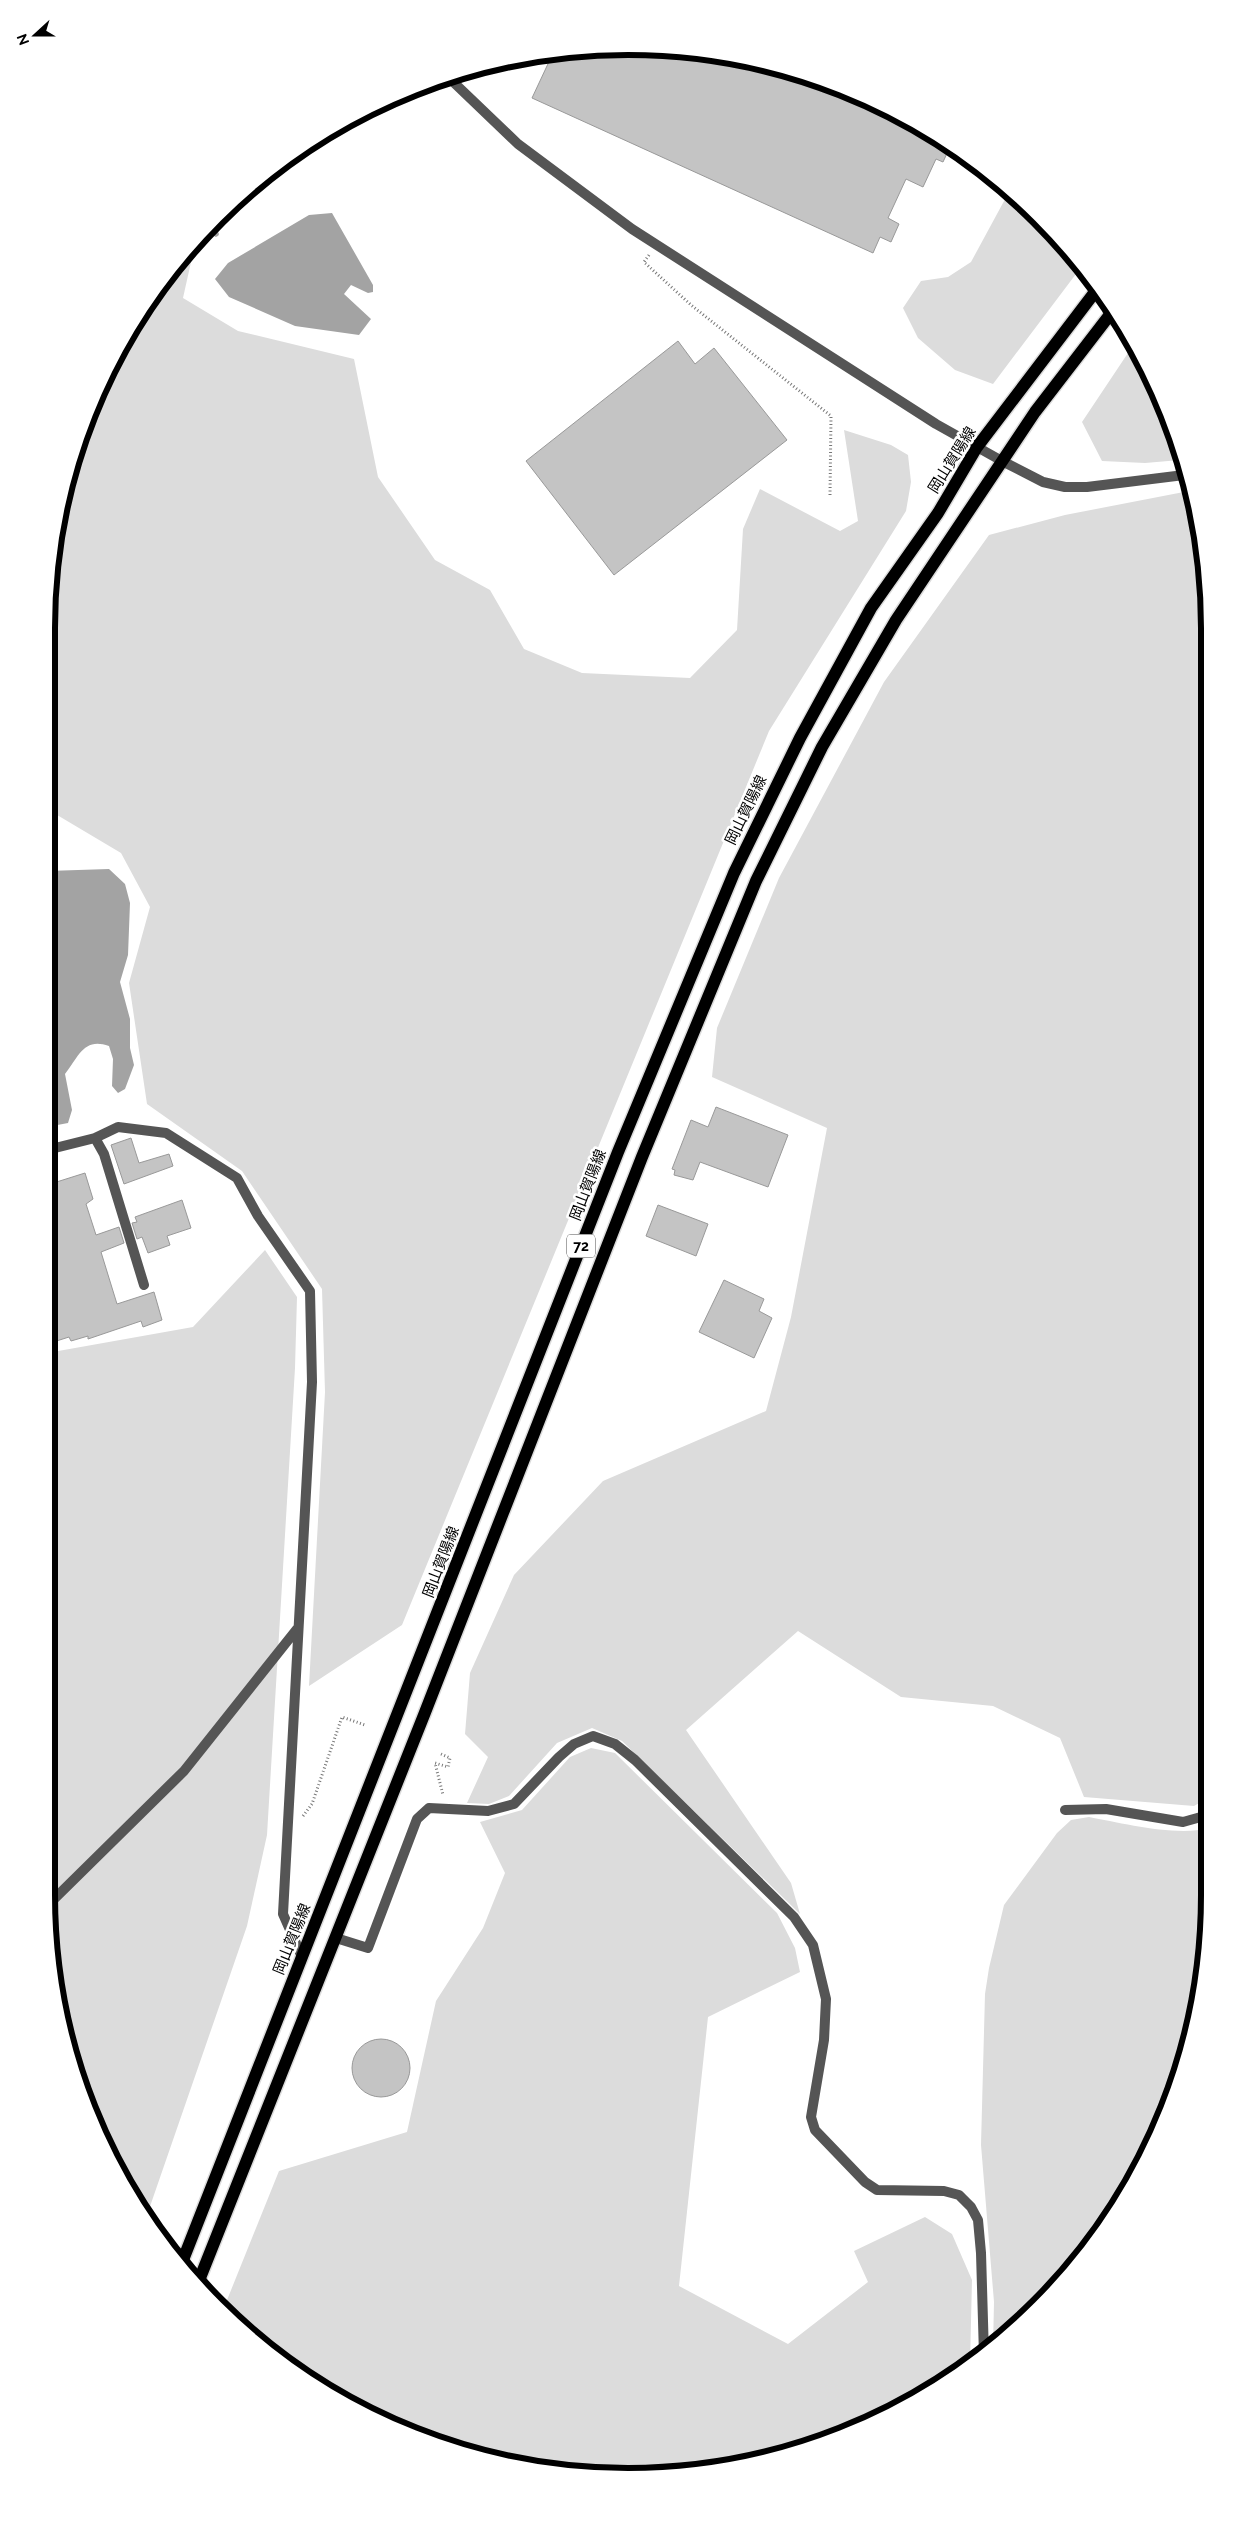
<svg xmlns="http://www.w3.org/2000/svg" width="1256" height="2523" font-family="Raleway,'Noto Sans JP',sans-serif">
	<rect width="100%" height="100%" fill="#fff"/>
	<path fill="#dcdcdc" d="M1010,190L1082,266L993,384L955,370L918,338L903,308L921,281L948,277L971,262Z
		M195,244L183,298L238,331L354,359L378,477L435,560L490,590L524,649L582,673L690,678L737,630L743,529L760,489L840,531L858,521L844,430L891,445L908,455L911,482L906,511L769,731L402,1625L309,1686L325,1392L322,1289L242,1171L147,1104L129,983L150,907L121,853L47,809V590L66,478L106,371L166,274Z
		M1132,347L1166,406L1180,460L1145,463L1102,461L1082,422Z
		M1189,491L1205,552L1208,1798L1194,1806L1084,1797L1060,1738L993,1706L901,1697L798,1631L686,1730L791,1883L800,1914L622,1741L592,1728L557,1743L509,1796L489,1804L467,1803L488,1757L465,1734L470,1673L514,1575L603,1481L766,1411L791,1317L827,1128L712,1077L717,1028L779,878L884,682L989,535L1065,515Z
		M265,1250L297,1297L295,1368L267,1835L247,1926L146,2218L124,2186L77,2082L57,2008L46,1895L47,1353L193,1327Z
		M591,1748L615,1753L777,1913L795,1948L800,1972L708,2017L679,2286L788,2344L868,2282L854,2251L925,2217L952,2234L972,2280L970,2364L886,2417L815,2446L704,2472L590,2476L514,2466L405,2432L305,2379L244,2332L223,2310L279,2171L407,2132L436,2001L483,1928L505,1873L480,1822L522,1810L570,1757Z
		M1089,1817C1121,1823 1178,1837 1208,1828L1209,1933L1190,2045L1170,2099L1166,2101L1150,2152L1112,2218L1040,2306L993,2347L994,2302L981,2145L985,1994L989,1968L1004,1905L1057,1833L1071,1820Z"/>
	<path fill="#a3a3a3" d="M332,213L373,285V292L368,293L351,285L344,294L371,319L359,335L295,326L229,297L215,279L228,263L309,215Z
		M109,869L125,884L130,903L128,955L120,982L130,1019V1048L134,1065L125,1089L118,1093L112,1086L113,1059L109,1046C84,1037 79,1056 65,1074L72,1110L68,1123L47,1127V871Z"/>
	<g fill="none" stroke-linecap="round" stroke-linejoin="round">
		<path stroke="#a3a3a3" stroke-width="5.5" d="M210,227L216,234"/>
	</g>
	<path fill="#c4c4c4" stroke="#999" d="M666,47L778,66L885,106L949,149L943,162L936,159L923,187L906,179L888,218L899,224L891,242L880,237L873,253L532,98L554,51Z
		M678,341L695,364L714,348L787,440L614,575L526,461Z
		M716,1107L788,1135L768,1187L700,1162L693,1180L674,1175L675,1170L672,1169L691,1120L708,1127Z
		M131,1138L139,1163L169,1154L173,1166L124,1184L111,1145Z
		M85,1173L93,1199L86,1204L96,1235L119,1227L124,1243L101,1252L117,1304L154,1292L162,1320L143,1327L141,1321L88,1339V1336L71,1341L69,1337L47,1344V1293L57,1290L47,1256V1213L52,1211L47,1194V1185Z
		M182,1200L191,1228L167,1236L170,1245L148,1253L142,1237L137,1239L132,1223L137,1222L135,1217Z
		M658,1205L708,1224L696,1256L646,1236Z
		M724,1280L764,1299L759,1311L772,1318L754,1358L699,1332Z
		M352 2068a29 29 0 1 1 58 0a29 29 0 1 1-58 0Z"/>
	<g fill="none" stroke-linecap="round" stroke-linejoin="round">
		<g stroke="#dbdbdb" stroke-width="15">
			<path id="primary" d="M181,2265L618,1152L734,873L800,738L871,608L938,513L977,447L1098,288
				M198,2283L424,1715L642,1157L756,881L822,747L896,620L1035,412L1112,312"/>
		</g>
		<path stroke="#777" stroke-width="3" stroke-dasharray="1 2.5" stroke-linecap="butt" d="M649,255L644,262L691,305L831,416L830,495
			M441,1754L450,1758L448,1767L435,1763L443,1795
			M303,1816L312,1804L342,1717L365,1725"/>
		<path stroke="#555" stroke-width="10" d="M1065,1810L1106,1809L1183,1822L1208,1815"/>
		<path stroke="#555" stroke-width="10" d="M447,76L518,144L632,229L936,424L1002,461L1043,482L1065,487H1087L1184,475
			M95,1138L104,1154L144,1285
			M47,1150L95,1138L118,1127L166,1133L237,1178L258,1216L310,1291L312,1382L283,1914L302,1957
			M47,1906L184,1771L297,1629
			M336,1938L368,1948L417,1819L429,1808L488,1811L514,1804L559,1757L574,1744L593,1736L615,1744L635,1760L794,1917L813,1945L826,1999L824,2040L811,2117L815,2130L865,2182L877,2190L944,2191L959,2195L971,2207L978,2220L981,2253L984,2355"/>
		<use href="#primary" stroke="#000" stroke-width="12"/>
	</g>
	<g text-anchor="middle" stroke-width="5" stroke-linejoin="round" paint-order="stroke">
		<rect fill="#fff" stroke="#4c4c4c" stroke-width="1" x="567" y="1234.5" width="28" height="23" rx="4"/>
		<g font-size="14" font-weight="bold" fill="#000">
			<text x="581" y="1251">72</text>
		</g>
		<g font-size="15" fill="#000" stroke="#fff">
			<text transform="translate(952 460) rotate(-58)" y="5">岡山賀陽線</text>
			<text transform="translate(746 810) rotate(-64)" y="5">岡山賀陽線</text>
			<text transform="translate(588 1185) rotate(-69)" y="5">岡山賀陽線</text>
			<text transform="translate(441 1562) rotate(-69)" y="5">岡山賀陽線</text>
			<text transform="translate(292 1939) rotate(-68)" y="5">岡山賀陽線</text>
		</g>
	</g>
	<path d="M0 0H1256V2523H0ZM628 55H628A573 573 0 0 1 1201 628V1895A573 573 0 0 1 628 2468H628A573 573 0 0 1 55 1895V628A573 573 0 0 1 628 55Z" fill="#fff" fill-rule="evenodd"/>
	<path fill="none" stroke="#000" stroke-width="6" d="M628 55H628A573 573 0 0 1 1201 628V1895A573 573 0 0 1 628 2468H628A573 573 0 0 1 55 1895V628A573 573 0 0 1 628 55Z"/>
	<g transform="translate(35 35) rotate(249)" stroke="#ffffff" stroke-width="4" paint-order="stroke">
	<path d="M0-4L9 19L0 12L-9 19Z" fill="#000000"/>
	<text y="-8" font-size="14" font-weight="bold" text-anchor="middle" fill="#000000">N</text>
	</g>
</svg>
